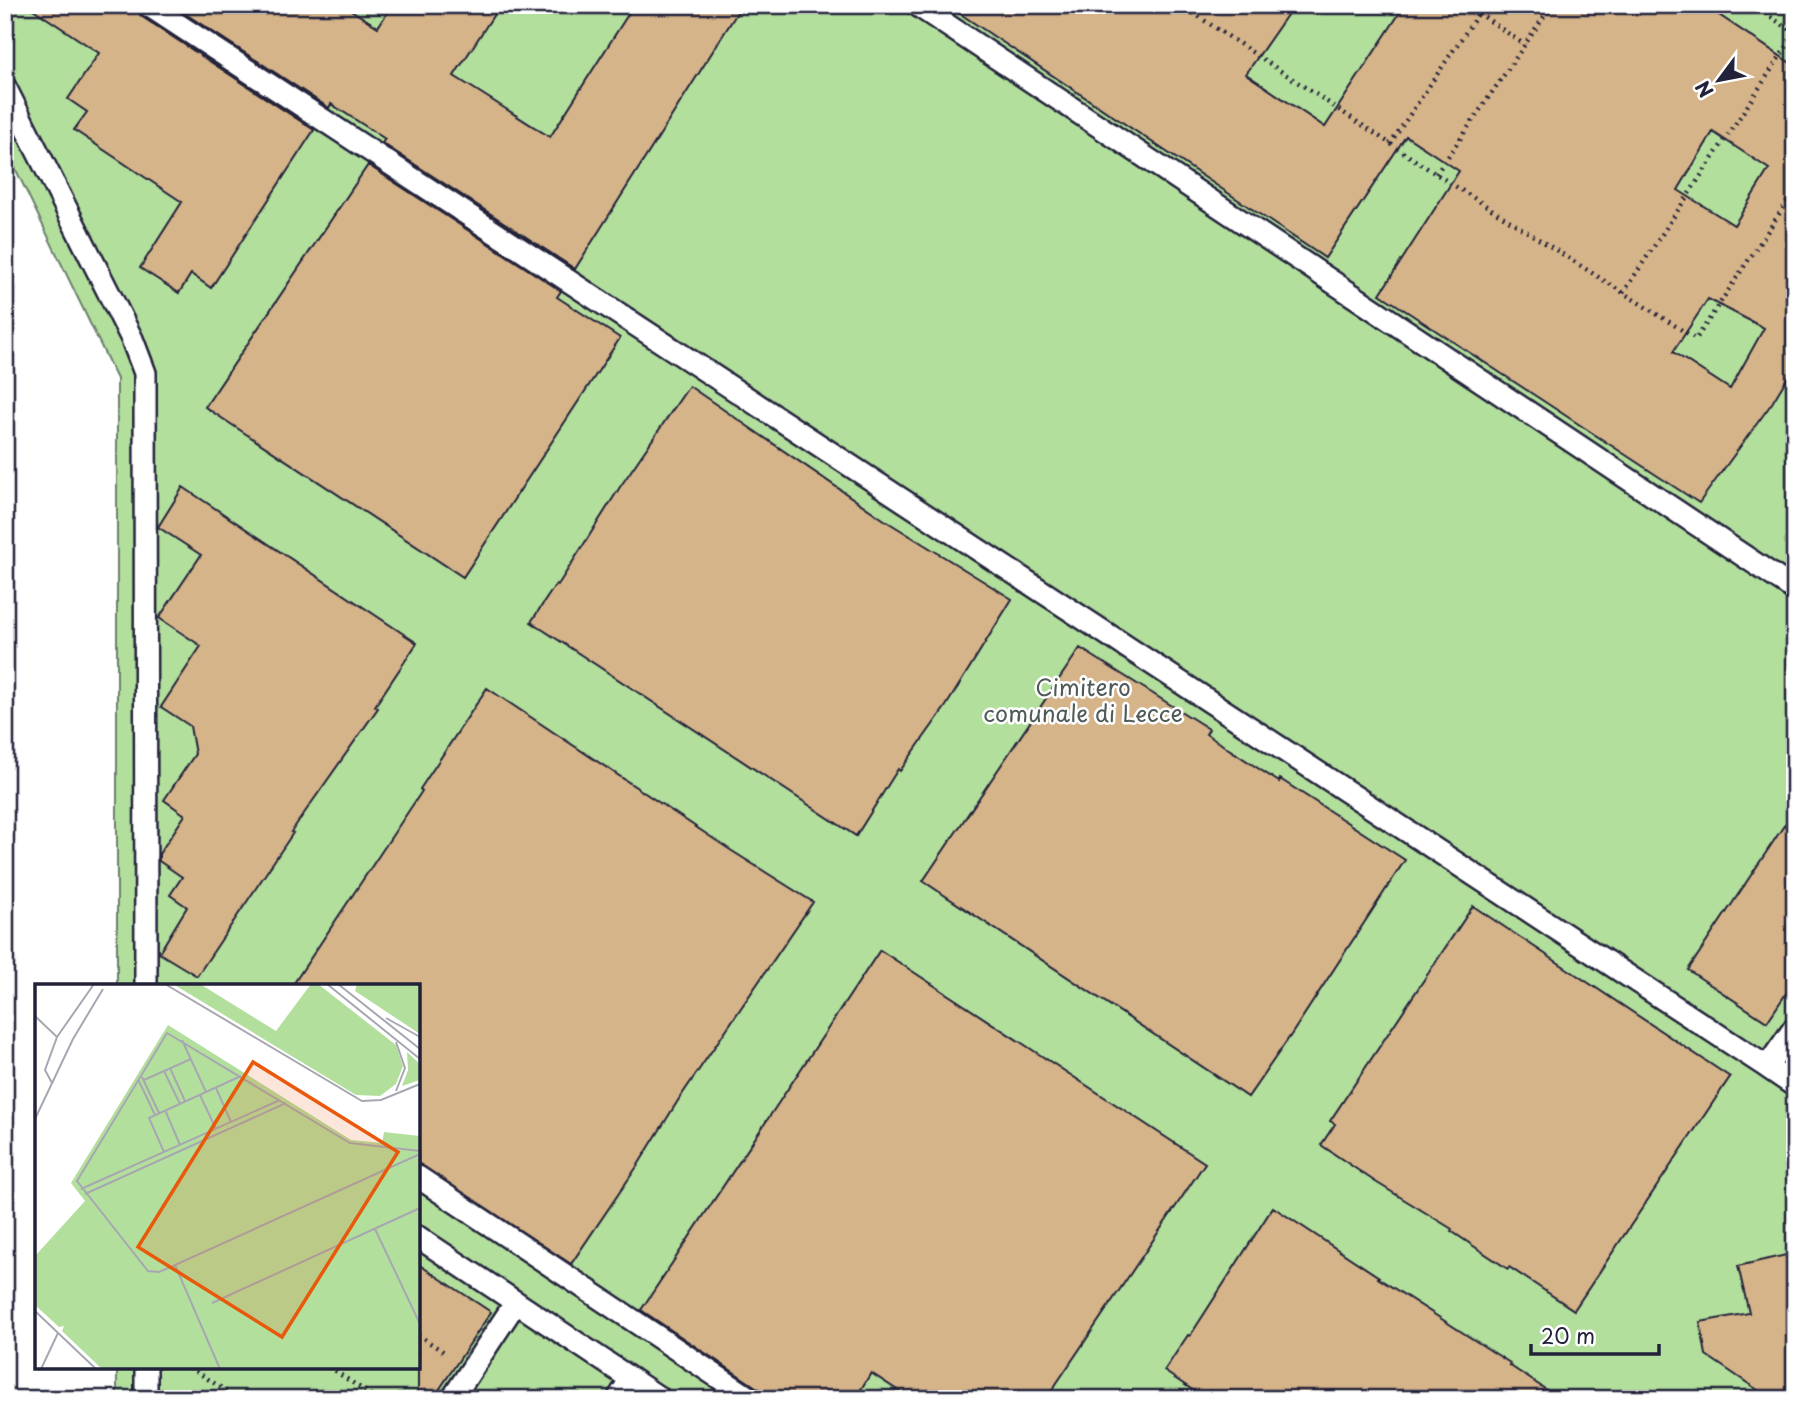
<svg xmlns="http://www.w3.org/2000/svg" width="1800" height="1404" font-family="'Playpen Sans',sans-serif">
	<rect width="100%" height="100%" fill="#fff"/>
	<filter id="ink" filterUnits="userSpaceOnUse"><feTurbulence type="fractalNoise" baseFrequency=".0143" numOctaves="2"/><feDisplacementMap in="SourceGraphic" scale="14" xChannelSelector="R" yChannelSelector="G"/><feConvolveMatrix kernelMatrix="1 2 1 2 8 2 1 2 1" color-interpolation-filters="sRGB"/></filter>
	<g filter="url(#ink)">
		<path fill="#b3df9d" stroke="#6a806c" stroke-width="2" d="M5,5H1795V1399H117V1367H418V986H117V379L5,147Z"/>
		<path fill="#d6b489" stroke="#22223b" stroke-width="2" fill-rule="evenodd" d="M27,5H135L141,16L314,130L211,288L191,274L179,293L140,268L182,202L74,130L87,112L68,99L99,53Z
			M172,5H343L378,27L392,5H500L454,76L550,137L634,5H742L575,269L382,143L385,139L331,104L329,108Z
			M947,5H1294L1246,74L1325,127L1405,5H1704L1795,66V365L1772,403L1699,503L1380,294L1459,171L1406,136L1325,258ZM1713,132L1769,169L1734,225L1678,190ZM1708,299L1764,328L1730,389L1673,352Z
			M368,165L561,291L557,297L620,338L463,577L205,407Z
			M689,386L886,521L1012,599L946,706L900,771L898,769L856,836L531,622L556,584L558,585L620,487Z
			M183,487L417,643L375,706L378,708L291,832L293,833L197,976L159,953L187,907L170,895L182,877L159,861V854L185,815L164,800L195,754L190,726L161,707L201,646L159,618L201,555L158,527Z
			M1080,648L1209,729L1206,734L1279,782L1280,779L1405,860L1293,1032L1248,1097L923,881Z
			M487,688L732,851L813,902L679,1099L638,1165L571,1264L418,1163V986H292L422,791L420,789Z
			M1795,809V980L1767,1022L1688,970Z
			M1473,906L1730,1077L1574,1310L1509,1267L1508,1269L1451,1231L1452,1229L1374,1181L1321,1145L1335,1124L1330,1121Z
			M880,950L1205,1163L1046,1399H911L871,1373L855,1399H774L641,1310Z
			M1273,1207L1379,1277L1378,1278L1510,1363L1509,1365L1560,1399H1206L1164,1371L1188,1335L1190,1336Z
			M1795,1253V1399H1771L1706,1355L1700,1322L1749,1313L1738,1266Z
			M418,1264L491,1312L433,1399H418Z"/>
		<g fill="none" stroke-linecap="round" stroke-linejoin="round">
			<g stroke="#22223b" stroke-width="26">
				<path id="service" d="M148,5L1767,1067
					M917,5L1795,590
					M5,87L132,339L145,373L146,986
					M1795,1027L1767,1067L1795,1086
					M418,1177L751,1399
					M418,1237L661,1399
					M146,1367V1399
					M452,1399L516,1302
					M618,1399L631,1379"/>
			</g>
			<path stroke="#22223b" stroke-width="4.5" stroke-dasharray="2 5" stroke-linecap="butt" d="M1181,5L1436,174L1696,339L1795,190
				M1467,5L1525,45
				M1753,5L1795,33
				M1390,144L1484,5
				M1436,174L1552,5
				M1623,293L1795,34
				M418,1335L444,1352
				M190,1367L238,1399
				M329,1367L377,1399"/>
			<use href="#service" stroke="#fff" stroke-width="21"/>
		</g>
	</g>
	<g text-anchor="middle" stroke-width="5" stroke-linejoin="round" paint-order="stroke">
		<g font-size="23" fill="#4e5b58" stroke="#fff">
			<text x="1083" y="696">Cimitero<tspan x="1083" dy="26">comunale di Lecce</tspan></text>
		</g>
	</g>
	<g transform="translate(35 984)">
		<rect width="385" height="385" fill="#fff"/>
		<path d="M138,0H165L241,47L276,0H283L361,61L368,82L361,100L345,112L321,111ZM322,0H385V50L320,7ZM133,41L316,156L347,159L349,148L385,152V385H67L27,347L29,342L24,343L0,321V272L50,217L36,199ZM372,68L385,80V96L367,102L373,86Z" fill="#b3df9d"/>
		<path fill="none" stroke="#a7a7b1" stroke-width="2" d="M130,0L327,117L346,116L385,100M292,0L385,75M303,0L385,65M0,32L22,53L10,86L17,99M351,34L385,53M22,53L59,0M147,56L171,108M135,84L150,117M129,87L145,120M107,93L124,129M103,95L120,131M109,96L156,75M181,104L196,138M361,107L370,84L361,58M165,111L181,145M130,126L145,161M0,135L38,55L68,5M129,168L114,134L206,92M46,205L245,116M50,210L251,119M340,245L385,340M140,281L385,170M177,319L385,224M0,327L61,385M6,385L23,349M185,385L140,281L124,288L113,287L42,197L132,49L315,159L385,167"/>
		<path fill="#e8590c" fill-opacity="0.15" stroke="#e8590c" stroke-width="3.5" d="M218,78L363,168L247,353L103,263Z"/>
		<rect width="385" height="385" fill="none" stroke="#22223b" stroke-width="3.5"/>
	</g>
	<rect width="1800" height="1404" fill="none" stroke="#fff" stroke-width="28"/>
	<rect x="14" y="14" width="1772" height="1376" fill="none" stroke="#22223b" stroke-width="2.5" filter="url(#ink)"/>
	<g transform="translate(1719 80) rotate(238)" stroke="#ffffff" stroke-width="5" paint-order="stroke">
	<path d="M0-5L12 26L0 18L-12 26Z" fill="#22223b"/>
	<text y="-10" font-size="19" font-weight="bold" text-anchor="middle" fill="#22223b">N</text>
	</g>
	<path d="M1531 1344v10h128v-10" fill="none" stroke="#22223b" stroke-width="3.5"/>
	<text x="1541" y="1344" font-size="21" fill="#22223b" stroke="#ffffff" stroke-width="5" paint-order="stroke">20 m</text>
</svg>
